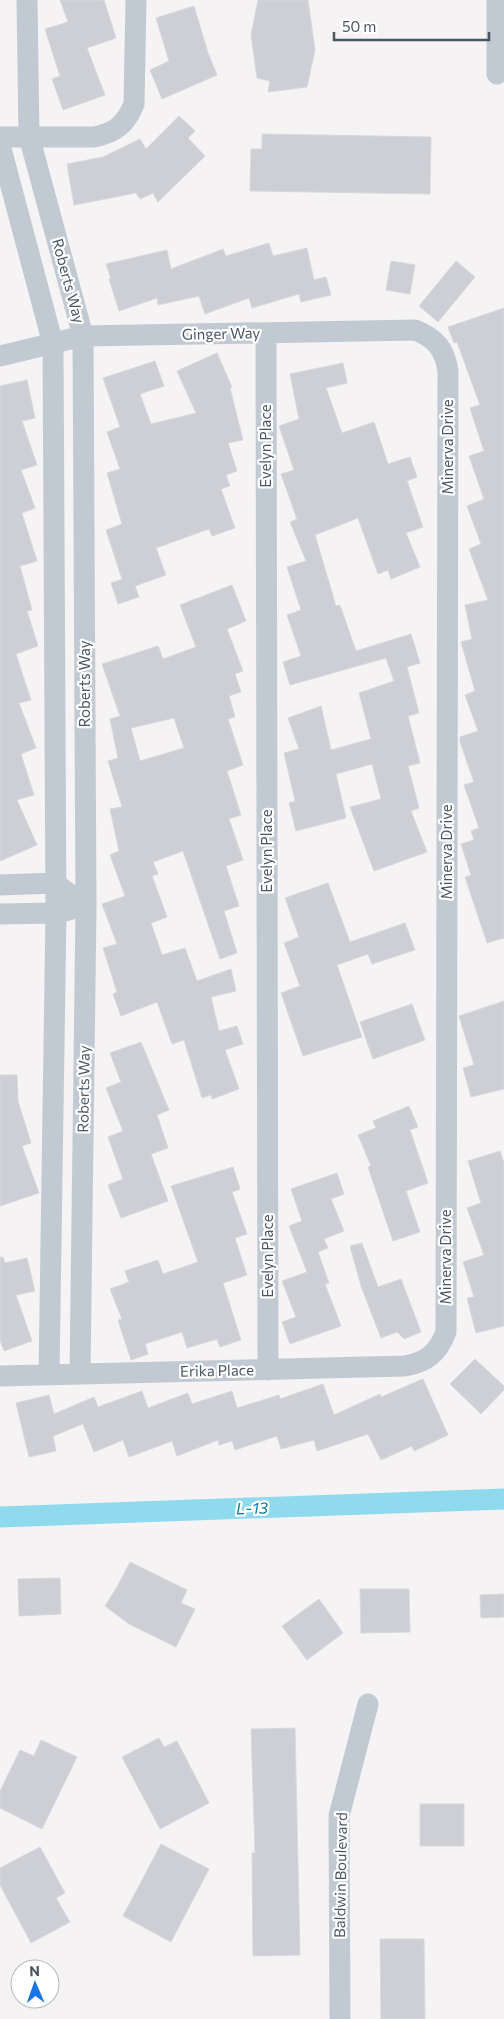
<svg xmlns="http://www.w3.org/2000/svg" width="504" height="2019" font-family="Commissioner,sans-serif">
	<rect width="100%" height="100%" fill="#f5f3f3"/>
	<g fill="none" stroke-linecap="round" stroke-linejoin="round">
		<path stroke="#90daee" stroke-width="21" d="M0,1517L504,1499"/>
	</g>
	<path fill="#cdcfd5" stroke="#d7d9de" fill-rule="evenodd" d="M60,0H104L116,38L87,48L105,95L63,110L52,79L60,76L45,29L68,22Z
		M258,0H308L315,50L307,87L268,92L270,81L257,78L251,35Z
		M194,6L208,53L217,75L162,99L150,70L169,61L156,18Z
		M179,116L195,131L188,138L205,156L158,202L153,193L140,199L136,193L74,205L67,164L103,157L140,139L146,149Z
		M262,134L431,137L430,194L250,191L251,149H262Z
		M269,243L273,256L307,248L314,280L326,277L331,295L301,302L299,294L252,308L249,298L205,314L199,296L158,305L157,298L119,311L109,279H111L106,264L167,250L171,269L223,249L226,256Z
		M391,261L415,265L410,294L386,290Z
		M456,261L475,277L438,322L419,306Z
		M504,308V938L487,943L465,877L471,875L461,844L474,840L471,831L479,828L464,785L474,782L460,742V737L478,731L465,695L475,691L461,642L472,639L465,605L488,600L469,549L481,544L467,506L484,499L469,456L484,451L470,408L480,405L457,342L454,343L448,327Z
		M217,353L232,387L230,388L243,440L228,443L237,471L226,475L230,486L221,489L235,528L212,536L209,529L156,548L166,575L135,586L139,597L118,604L111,583L122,579L106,530L122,524L107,473L120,469L107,432L120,427L103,378L155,361L164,386L140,394L151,424L196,413L177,371Z
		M343,363L347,383L326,388L342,433L374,422L388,464L410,457L417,477L407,481L423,527L406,533L420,567L391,579L388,570L378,574L358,518L315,535L336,606L340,605L356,651L411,634L420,663L407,667L419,713L408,716L420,763L408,766L419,808L411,811L427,852L374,871L350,807L381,799L372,764L336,774L346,818L296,831L289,803L295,801L284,753L299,749L288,718L321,706L331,750L371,739L359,693L394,681L386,658L290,685L283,662L301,656L287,615L301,610L287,567L306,561L290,522L297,519L281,474L294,470L279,426L299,419L290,374Z
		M27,380L35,418L22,421L37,465L21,470L35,508L22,513L37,561L20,566L32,610L27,611L38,646L16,654L31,700L19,703L36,748L21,754L34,795L17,800L37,845L0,861V386Z
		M232,585L246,621L227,629L243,671L235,674L241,692L229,696L235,717L228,719L243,765L227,771L241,815L229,819L243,860L226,866L239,906L224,911L237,953L220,959L183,851L153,862L158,874L152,876L167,917L151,923L162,955L185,948L197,981L231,969L236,991L211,997L219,1031L237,1026L243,1044L225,1050L239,1089L212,1099L211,1095L202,1098L184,1040L172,1044L157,1002L121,1016L113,994L117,992L103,948L117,944L102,904L125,896L110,855L119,851L110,809L122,807L108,761L118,758L110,719L120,716L102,664L158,646L163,659L196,647L180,605ZM174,718L184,748L140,761L131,728Z
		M328,883L350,942L405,923L415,950L372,964L368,954L337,965L362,1037L303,1056L281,993L300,986L284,943L299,937L285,898Z
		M504,1001V1089L471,1097L463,1068L474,1065L459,1016Z
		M412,1004L425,1040L373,1059L360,1022Z
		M141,1042L169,1110L157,1115L168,1148L151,1154L168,1201L121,1218L108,1185L123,1179L108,1137L123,1131L106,1088L121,1082L110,1053Z
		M0,1075H17L18,1101L31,1143L22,1146L39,1193L0,1206Z
		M409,1106L418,1127L410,1130L428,1183L406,1191L420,1232L393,1241L368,1167L371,1166L358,1135L376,1128L373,1121Z
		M500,1151L504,1163V1326L476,1333L467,1298L474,1297L463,1262L484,1255L467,1208L481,1203L468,1161Z
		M233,1167L240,1189L232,1192L247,1234L235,1238L247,1275L223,1283L241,1340L220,1347L217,1339L187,1348L182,1332L145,1344L148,1354L131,1360L118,1320L122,1319L110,1289L129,1282L125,1271L158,1260L163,1274L198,1262L171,1186Z
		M337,1173L344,1194L331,1199L344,1231L324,1239L328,1248L318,1252L329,1283L325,1284L341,1326L290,1344L282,1322L296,1317L282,1281L307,1272L289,1226L302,1221L291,1189Z
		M362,1243L378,1287L401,1279L421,1332L404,1339L397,1332L381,1338L361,1286L350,1246Z
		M0,1257H3L5,1263L27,1258L35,1291L16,1295L32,1341L4,1351L0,1340Z
		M475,1359L504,1386V1390L481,1414L450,1384Z
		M423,1379L448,1435L414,1451L412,1446L381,1460L368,1434L317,1451L314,1440L281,1449L277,1436L235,1450L232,1441L219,1445L218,1440L177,1456L172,1441L129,1457L123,1440L94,1452L83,1424L53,1436L56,1451L29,1457L16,1403L49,1395L54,1414L94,1397L98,1407L142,1391L148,1408L188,1393L192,1404L232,1391L237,1408L279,1395L280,1399L323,1384L334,1415L380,1394L381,1397Z
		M130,1562L187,1590L181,1603L195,1609L176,1647L129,1624L105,1606L117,1587Z
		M60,1578L61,1614L19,1616L18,1579Z
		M360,1589H409L410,1632L361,1633Z
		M504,1594V1617L481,1618L480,1595Z
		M319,1599L343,1633L307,1660L282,1626Z
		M295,1728L300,1955L253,1956L252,1853H255L251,1729Z
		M159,1738L164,1747L177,1741L209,1803L160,1829L122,1757Z
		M41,1740L77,1757L42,1829L0,1808V1791L20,1750L34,1756Z
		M420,1804H464V1846H420Z
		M161,1844L209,1869L171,1942L123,1916Z
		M40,1847L65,1893L56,1898L70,1922L31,1943L0,1885V1868Z
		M380,1939H424L425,2019H381Z"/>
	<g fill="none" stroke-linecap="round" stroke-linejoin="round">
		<path stroke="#c1cad2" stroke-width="21" d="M27,0L29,136L83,336L86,907L80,1374
			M497,74V0
			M0,137H94C115,133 126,124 134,104L136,0
			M0,145L53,344L56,913L49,1375
			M266,333L268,1370
			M0,356L83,336L415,330C436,338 445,350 448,371L446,1332C438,1353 427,1362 405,1366L0,1376
			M0,885L55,883L86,907
			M0,914L56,913L69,910
			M340,2019L339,1816L368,1704"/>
	</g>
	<g text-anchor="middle" stroke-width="4.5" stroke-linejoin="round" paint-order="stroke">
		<g font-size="15" fill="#4a5661" stroke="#fff">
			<text transform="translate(68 281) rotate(75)" y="5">Roberts Way</text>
			<text transform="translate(221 334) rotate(-1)" y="5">Ginger Way</text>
			<text transform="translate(266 446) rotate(-90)" y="5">Evelyn Place</text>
			<text transform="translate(448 447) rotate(-90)" y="5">Minerva Drive</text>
			<text transform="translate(85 684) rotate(-90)" y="5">Roberts Way</text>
			<text transform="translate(267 851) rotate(-90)" y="5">Evelyn Place</text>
			<text transform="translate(447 852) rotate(-90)" y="5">Minerva Drive</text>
			<text transform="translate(84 1089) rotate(-89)" y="5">Roberts Way</text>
			<text transform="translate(268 1256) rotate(-90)" y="5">Evelyn Place</text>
			<text transform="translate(446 1257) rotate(-90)" y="5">Minerva Drive</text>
			<text transform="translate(217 1371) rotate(-1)" y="5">Erika Place</text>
			<text transform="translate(341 1875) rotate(-89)" y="5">Baldwin Boulevard</text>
		</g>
		<g font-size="16" font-style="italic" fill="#0c7c9b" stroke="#fff">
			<text transform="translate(252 1508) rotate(-2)" y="6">L-13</text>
		</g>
	</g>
	<g transform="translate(35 1984) rotate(358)"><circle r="24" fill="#ffffff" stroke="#b7bbc0"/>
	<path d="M0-4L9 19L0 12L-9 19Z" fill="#1a73e8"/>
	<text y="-8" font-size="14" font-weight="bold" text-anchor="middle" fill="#4a5661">N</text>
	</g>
	<path d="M334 32v8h155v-8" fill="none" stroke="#4a5661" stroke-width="2.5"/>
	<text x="342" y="32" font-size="15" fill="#4a5661" stroke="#ffffff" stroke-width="4" paint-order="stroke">50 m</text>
</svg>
